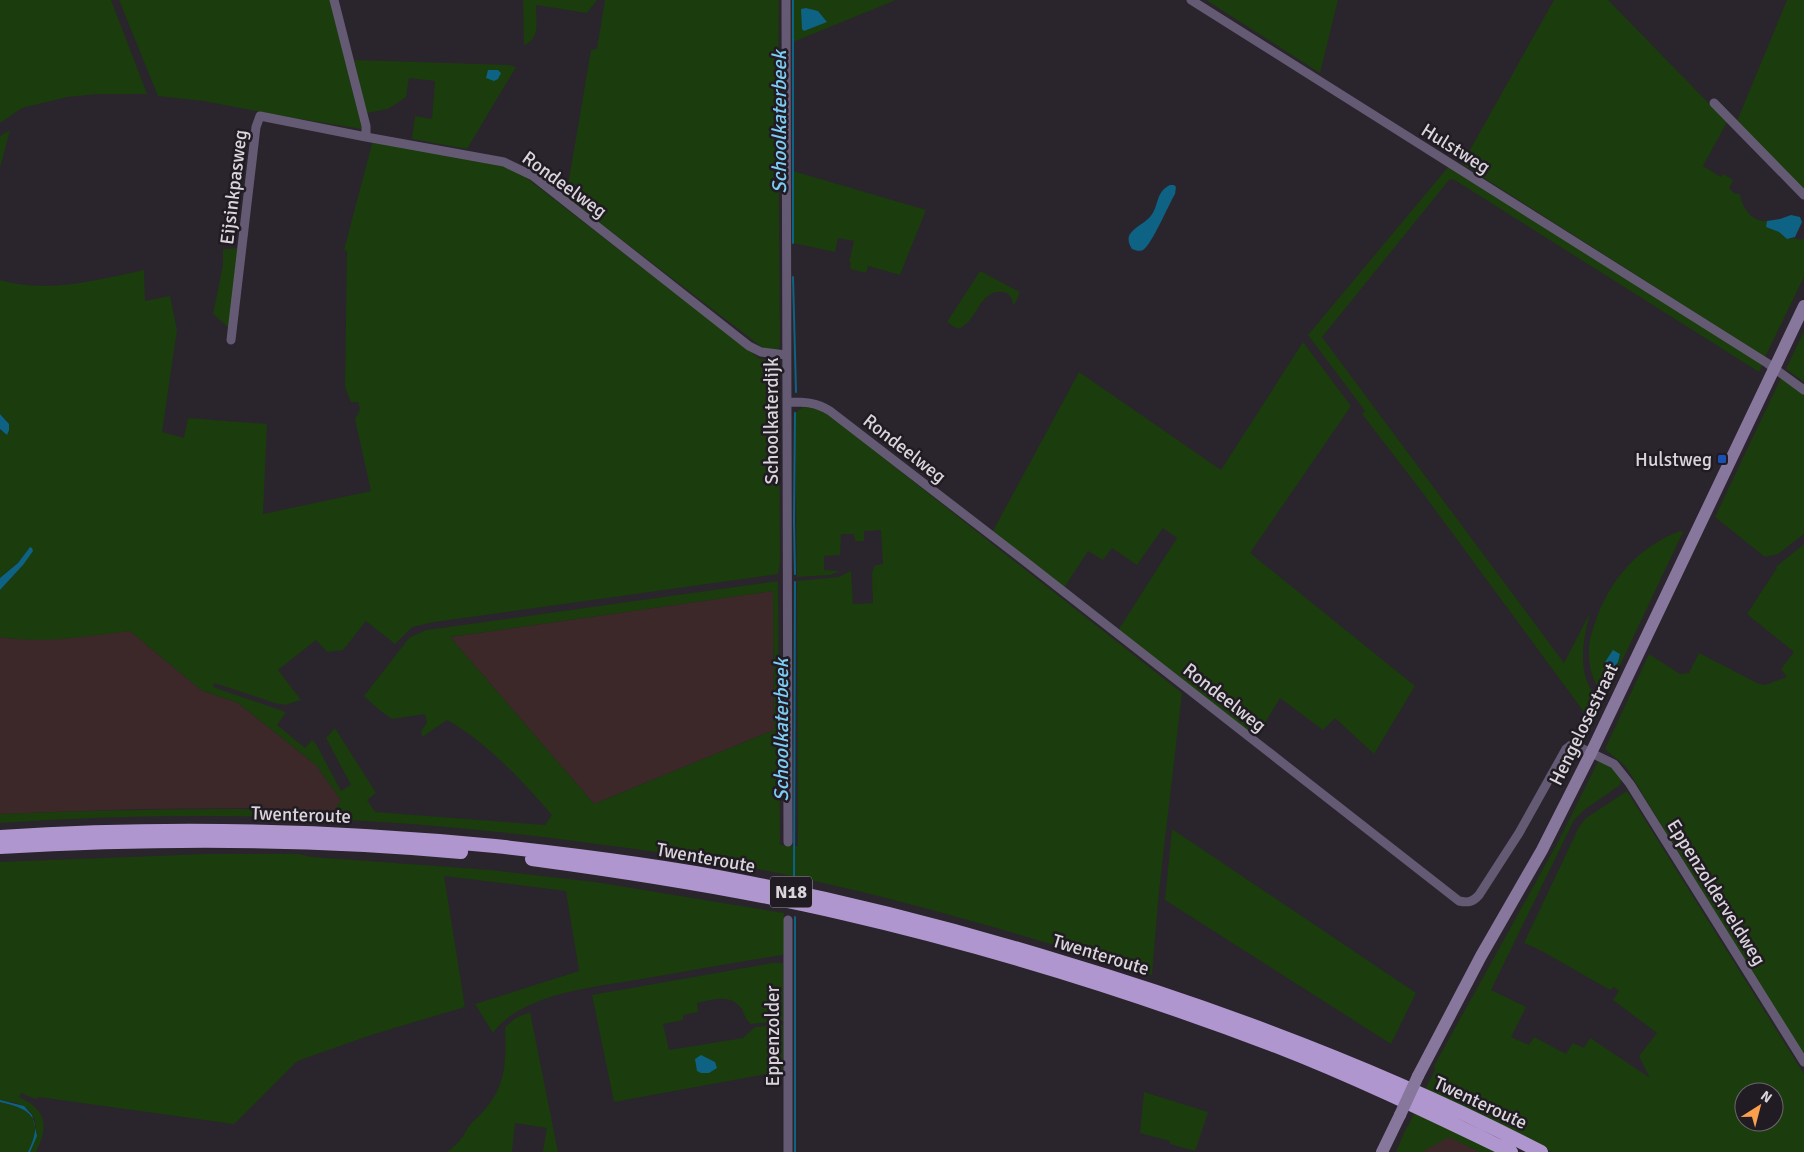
<svg xmlns="http://www.w3.org/2000/svg" width="1804" height="1152" font-family="Signika,sans-serif">
	<rect width="100%" height="100%" fill="#2a242d"/>
	<path fill="#3c2828" d="M773,591L774,730L594,804L450,637Z
		M130,631L201,690L238,703L316,765L341,800L334,811L254,808L140,809L0,814V637L14,639H60Z
		M1441,1127L1488,1152H1409Z"/>
	<path fill="#1b3c0c" fill-rule="evenodd" d="M0,0H111L147,94H98L67,97L22,108L0,123Z
		M119,0H330L362,129L282,116L204,101L158,96Z
		M523,0H597L587,13L536,5C536,20 541,39 524,45Z
		M605,0H779L778,87L780,344L778,352L767,351L566,197L591,50L597,49Z
		M793,0H896L793,42Z
		M1206,0H1338L1320,73Z
		M1554,0H1608L1727,122L1703,166L1721,177L1723,174L1733,180L1729,188L1735,194H1740C1742,208 1752,222 1767,221V227L1779,232L1787,239L1793,238L1802,240L1804,238V277L1765,357L1462,164Z
		M1787,0H1804V190L1737,121Z
		M354,60L509,65L516,67L467,149L412,139L415,116L432,119L435,81L409,78L406,97L388,109L367,113Z
		M10,130L0,168V136Z
		M373,140L463,157L515,169L760,359L780,360L779,382L780,563L778,574L434,622L412,627L395,644L366,621L343,650L327,652L316,640L278,670L301,700L285,705L275,703L214,683L213,687L286,712L277,725L305,748L312,740L316,744L341,791L351,785L326,738L335,728L376,793L367,800L375,812L545,825L552,815C521,780 488,743 447,720L422,737L421,731L427,723L425,714L392,719L378,709L364,696L409,638L426,630L434,629L778,581L780,845L798,846L797,581L839,577L851,571L853,604L873,603L872,574L874,566L883,564L881,530L864,531V541H855L854,534H841L840,555L824,556V570L840,571L830,575L797,577L795,413L803,407L819,409L839,423L1182,693L1159,891L1152,975C1036,939 920,904 801,878C726,861 650,851 575,841C385,816 191,809 0,823V814C111,810 222,807 334,811L341,800L316,765L238,703L201,690L130,631C87,636 43,644 0,637V590L23,565L30,547L18,563L0,578V429L2,432L7,421L0,414V280C47,294 97,280 144,270L145,301L170,296L177,330L162,432L184,438L188,418L267,424L263,514L371,491L355,419L360,410L358,402H351L345,387L347,251L344,250ZM773,591L774,730L594,804L450,637Z
		M1449,166L1759,361L1762,365L1759,372L1453,179L1449,180L1323,336L1322,337L1564,663L1591,611C1582,641 1575,680 1602,703L1592,723L1422,492L1362,414L1365,411L1308,335Z
		M793,171L926,210L900,275L868,266L866,273L850,269L851,262H849L854,241L838,238L835,252L793,243Z
		M239,248L230,329L213,314L223,265V249Z
		M980,271L1020,292L1014,306L1011,297L1007,293C979,285 979,322 958,329L947,322Z
		M1804,331V382L1786,369Z
		M1303,342L1351,406L1250,553L1415,686L1374,754L1335,718L1323,730L1280,698L1256,738L1120,631L1119,629L1177,538L1163,528L1137,565L1112,548L1103,560L1088,551L1064,588L993,531L1079,372L1221,470Z
		M1781,378L1804,392V534L1778,554L1765,557L1715,517Z
		M1680,531L1683,532L1604,699C1596,686 1589,672 1589,656C1588,644 1591,634 1595,623C1609,580 1638,547 1680,531Z
		M1804,544V1055L1701,891L1631,775L1626,767L1605,749L1649,654L1680,674L1689,673L1699,653L1759,684L1765,685L1787,677L1781,669L1794,652L1747,614L1777,568L1776,567Z
		M1599,760L1609,764L1621,779L1620,785L1584,810L1574,820L1491,990L1526,1007L1511,1037L1529,1045L1534,1037L1566,1054L1573,1043L1584,1048L1590,1038L1650,1078L1639,1056L1657,1033L1613,1000L1619,991L1614,987L1610,990L1540,950L1524,943L1579,827L1586,818L1627,791L1804,1074V1152H1552L1424,1092L1435,1070L1434,1066L1559,840ZM1744,1092H1774V1122H1744Z
		M1172,829L1416,993L1391,1044L1165,900Z
		M205,854H298L312,857L491,870L595,882L784,913L785,947L783,955C737,962 692,970 647,978C600,987 524,991 493,1033L475,1004L579,971L566,891L444,876L465,1007L371,1035L300,1060L295,1063L234,1124L39,1097L35,1099L21,1093L19,1097C47,1110 49,1126 36,1152H30C37,1136 41,1117 23,1106C17,1102 7,1102 0,1100V862Z
		M772,963H783V1021L751,1024C745,1020 745,1014 741,1008C730,993 711,1000 697,1003L698,1012L683,1015V1020L663,1024L669,1050L743,1038L755,1027L783,1025V1071L614,1102L592,995Z
		M530,1012L558,1152H543L547,1128L515,1123L512,1152H447C454,1147 459,1142 464,1135C466,1132 467,1128 470,1125C475,1119 481,1115 486,1108C507,1084 506,1057 505,1027L516,1018Z
		M1144,1092L1208,1112L1195,1151L1170,1144V1141L1140,1133Z
		M0,1102C32,1109 44,1119 28,1152H0Z
		M1415,1111L1504,1152H1480L1449,1137L1422,1152H1396L1406,1128L1408,1126Z"/>
	<path fill="#0e6283" d="M806,8L818,11L827,22L804,31L802,29L801,9Z
		M488,70H498L501,73L498,79L494,81L486,78Z
		M1170,185H1174L1176,187L1175,194C1169,204 1151,246 1143,250C1139,252 1135,250 1132,249C1129,244 1127,239 1130,234C1135,227 1144,223 1149,218C1160,207 1154,193 1170,185Z
		M1791,215L1800,217L1802,222L1795,237L1787,239L1779,232L1766,227L1767,221L1780,219Z
		M0,414L9,424V430L7,435L0,429Z
		M30,547L32,548L33,551L23,565L0,590V578L18,563Z
		M1613,650L1620,654L1618,662L1615,666L1609,667L1605,662Z
		M701,1055L715,1062L717,1068L709,1073H701L697,1071L695,1059Z
		M0,1100L24,1106L32,1115L37,1136L30,1152H28C44,1119 32,1109 0,1102Z"/>
	<g fill="none" stroke-linecap="round" stroke-linejoin="round">
		<path stroke="#0e6283" stroke-width="2" d="M793,0V243
			M793,277L796,392
			M795,574L794,521L795,413
			M794,878L795,582
			M795,917V1152"/>
		<path stroke="#655a73" stroke-width="9" d="M334,0L366,126V137L504,162L533,176L749,346L761,352L786,355
			M786,0L788,842
			M1191,0L1767,363L1804,390
			M1714,103L1804,195
			M231,340L256,127L260,116L366,137
			M788,402C804,402 816,402 830,411L1022,559L1459,901C1468,903 1473,902 1479,895L1519,833L1566,749L1571,745L1577,746L1614,764L1630,784L1804,1062
			M788,920V1152"/>
		<path stroke="#88779d" stroke-width="12" d="M1418,1076L1481,956L1542,850L1591,753L1804,306
			M1382,1152L1400,1115"/>
		<path stroke="#b096ce" stroke-width="14" d="M0,837C165,826 331,830 495,846C577,855 659,865 740,881C848,902 954,929 1058,961C1222,1010 1389,1073 1541,1152
			M0,847C154,838 308,838 461,852
			M532,859C636,873 740,889 842,913C990,947 1134,992 1276,1046C1356,1077 1434,1115 1511,1152"/>
		<path stroke="#88779d" stroke-width="12" d="M1400,1115L1418,1076"/>
	</g>
	<rect fill="#1a4fb4" stroke="#211b23" stroke-width="2" x="1717" y="454" width="10" height="10" rx="2.5"/>
	<g text-anchor="middle" stroke-width="5" stroke-linejoin="round" paint-order="stroke">
		<rect fill="#211b23" stroke="#a29da4" stroke-width="1" x="770" y="876.5" width="42" height="31" rx="4"/>
		<g font-size="18" font-weight="bold" fill="#d9d5db">
			<text x="791" y="898">N18</text>
		</g>
		<g font-size="19" fill="#d9d5db" stroke="#211b23">
			<text transform="translate(1456 148) rotate(32)" y="7">Hulstweg</text>
			<text transform="translate(565 184) rotate(36)" y="7">Rondeelweg</text>
			<text transform="translate(233 187) rotate(-83)" y="7">Eijsinkpasweg</text>
			<text transform="translate(771 421) rotate(-90)" y="7">Schoolkaterdijk</text>
			<text transform="translate(905 448) rotate(38)" y="7">Rondeelweg</text>
			<text transform="translate(1225 697) rotate(38)" y="7">Rondeelweg</text>
			<text transform="translate(1583 724) rotate(-64)" y="7">Hengelosestraat</text>
			<text transform="translate(301 814) rotate(2)" y="7">Twenteroute</text>
			<text transform="translate(706 857) rotate(10)" y="7">Twenteroute</text>
			<text transform="translate(1717 892) rotate(58)" y="7">Eppenzolderveldweg</text>
			<text transform="translate(1101 954) rotate(17)" y="7">Twenteroute</text>
			<text transform="translate(772 1036) rotate(-90)" y="7">Eppenzolder</text>
			<text transform="translate(1481 1102) rotate(25)" y="7">Twenteroute</text>
		</g>
		<g font-size="19" fill="#d9d5db" stroke="#211b23" text-anchor="end">
			<text x="1712" y="466">Hulstweg</text>
		</g>
		<g font-size="20" font-style="italic" fill="#7dccf3" stroke="#211b23">
			<text transform="translate(779 122) rotate(-90)" y="7">Schoolkaterbeek</text>
			<text transform="translate(781 730) rotate(-90)" y="7">Schoolkaterbeek</text>
		</g>
	</g>
	<g transform="translate(1759 1107) rotate(36)"><circle r="24" fill="#211b23" stroke="#6b656d"/>
	<path d="M0-4L9 19L0 12L-9 19Z" fill="#fa9f4e"/>
	<text y="-8" font-size="14" font-weight="bold" text-anchor="middle" fill="#d9d5db">N</text>
	</g>
</svg>
